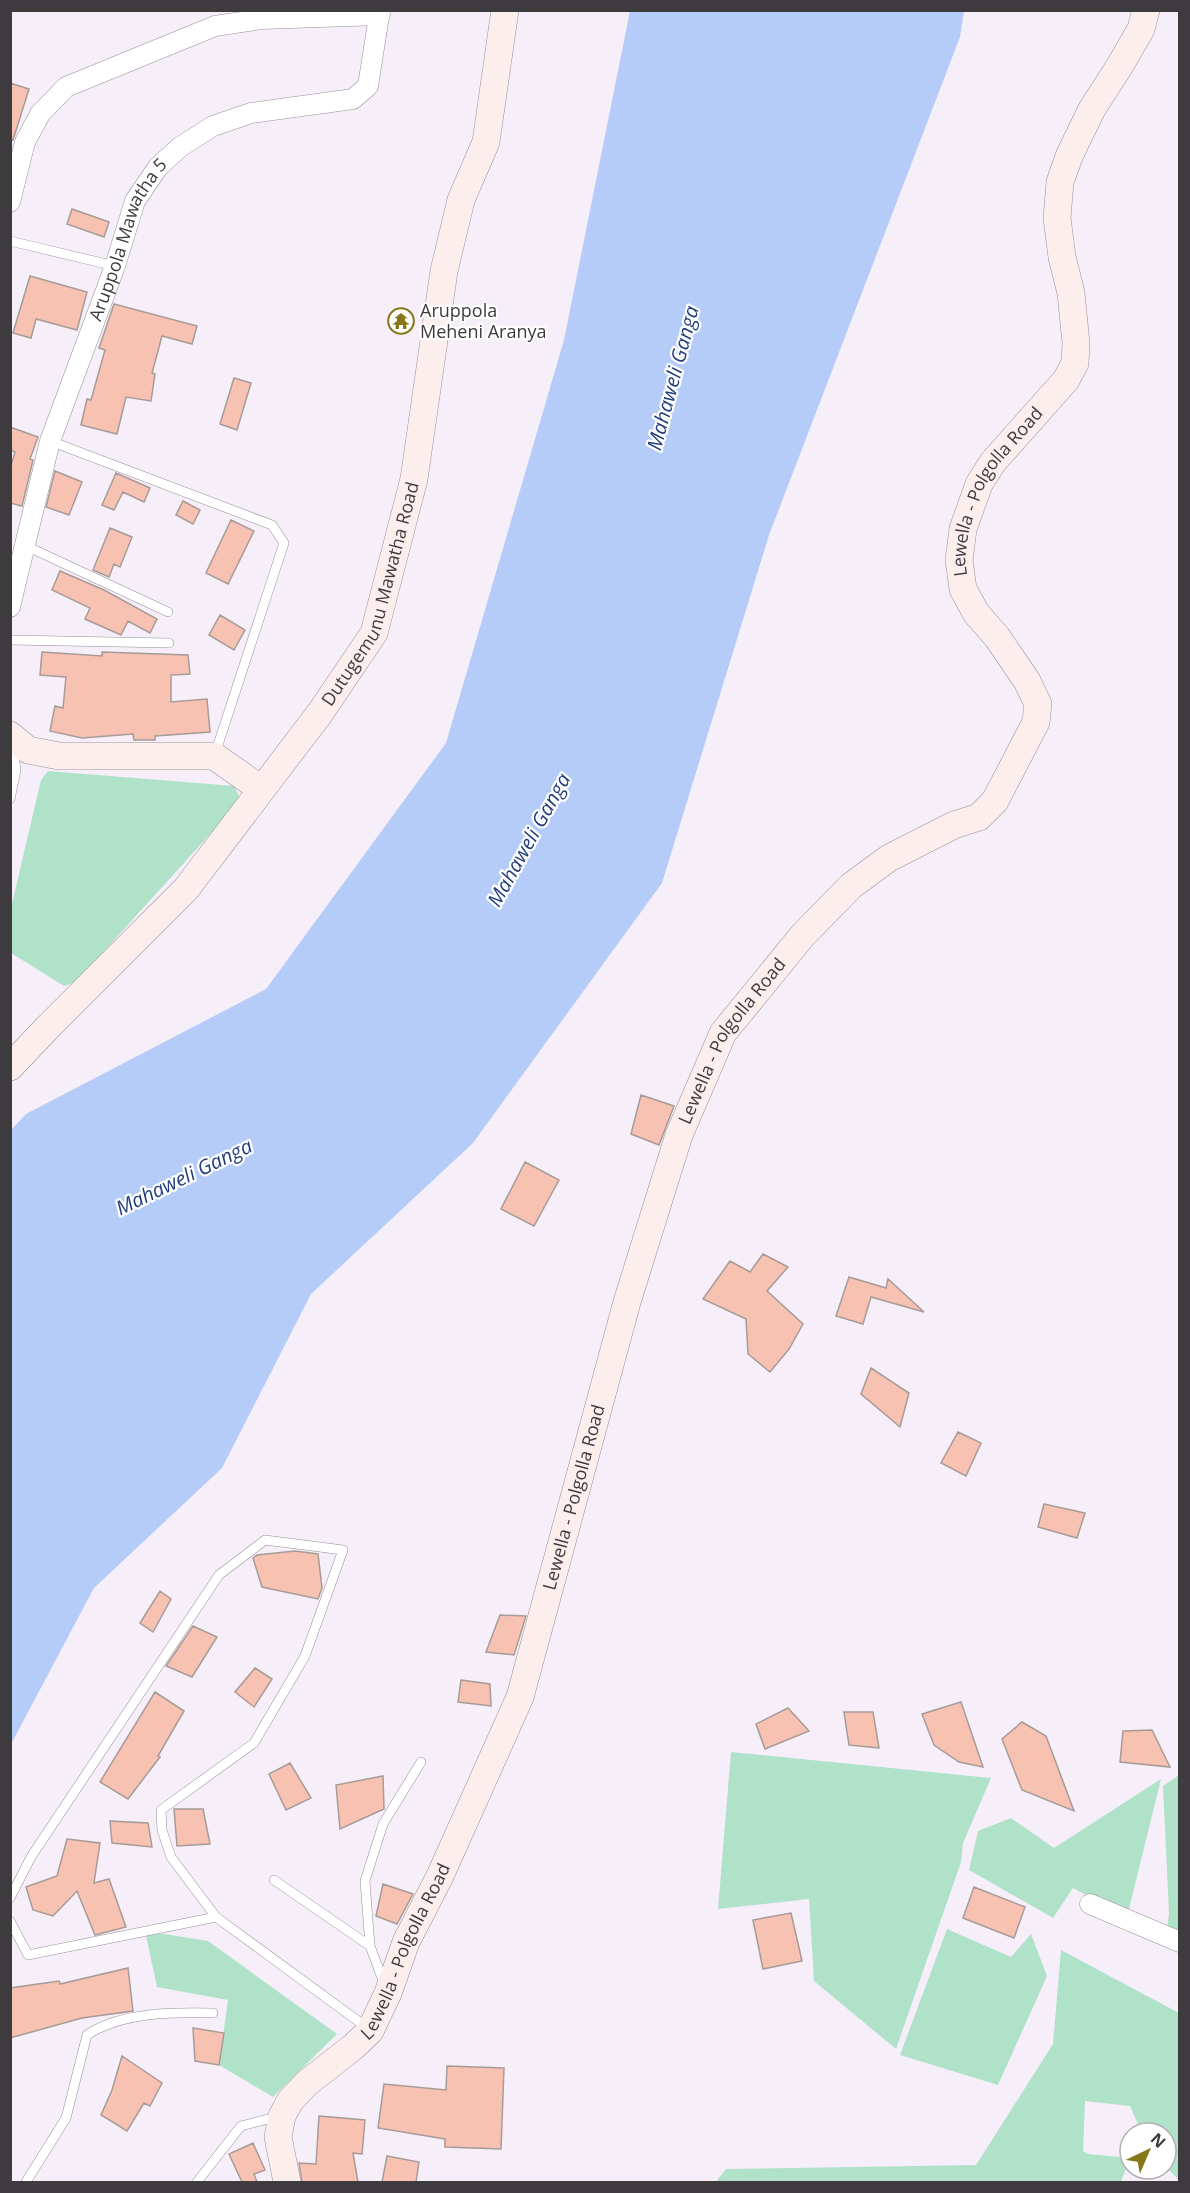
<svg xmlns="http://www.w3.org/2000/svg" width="1190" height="2193" font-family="'Open Sans',sans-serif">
	<rect width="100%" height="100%" fill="#f6eef8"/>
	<path fill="#b0e2ca" d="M48,771L234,786L241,800L76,982L64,986L11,953V908L41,780Z
		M731,1752L991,1778L963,1843L961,1862L896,2049L814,1981L809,1899L718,1909Z
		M1179,1775V1950L1165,1945L1169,1914L1163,1786Z
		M1161,1779L1127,1917L1073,1888L1053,1918L969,1870L978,1831L1011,1818L1054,1848Z
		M947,1929L1011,1957L1031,1934L1047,1976L998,2085L900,2055Z
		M145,1931L208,1941L337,2034L273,2097L219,2065L228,2000L157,1987Z
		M1061,1950L1179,2013V2180L1166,2167V2133H1142L1130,2106L1085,2101L1083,2151L1088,2154L1130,2158L1121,2182H716L726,2169L976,2165L1053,2044Z"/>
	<path fill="#b6ccf8" d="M630,11H964L960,37L769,535L662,883L473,1143L311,1294L222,1468L94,1588L11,1744V1130L26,1114L266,989L446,743L564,340Z"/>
	<path fill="#f8c2b3" stroke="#a79b97" stroke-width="1.5" d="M10,83L29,89L13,140L10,139Z
		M72,209L109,222L104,237L67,224Z
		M30,276L87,292L77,330L36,319L31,338L13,333Z
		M114,304L197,326L192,344L162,336L152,373L155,374L151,401L126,397L117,434L81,425L87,399L91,400L105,350L99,348Z
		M234,378L251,383L237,430L220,424Z
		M10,427L38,437L30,459L33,460L22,506L10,503V469L15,452L10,450Z
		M55,471L82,482L69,515L46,507Z
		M116,473L150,488L144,502L123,492L114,510L102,505Z
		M183,501L200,510L193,524L176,515Z
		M231,520L254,531L228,584L206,573Z
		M110,528L132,537L120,567L114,564L109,577L93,570Z
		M60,571L104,590L157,619L150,633L128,621L121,635L85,619L90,608L52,590Z
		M220,615L245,630L234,650L209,635Z
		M42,652L102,656V652L188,655L190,674L171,675V702L207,699L210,732L155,736V740H134L133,734L82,738L50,731L55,706L63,708L66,677L40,675Z
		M641,1095L674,1106L659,1145L631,1134Z
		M525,1162L559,1180L534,1226L501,1209Z
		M763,1254L788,1267L767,1291L803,1324L789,1349L770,1372L748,1354L746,1319L703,1299L730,1261L750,1272Z
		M849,1277L886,1288L888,1279L924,1312L871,1297L863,1324L836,1316Z
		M871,1368L909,1393L900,1427L861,1394Z
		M958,1432L981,1443L966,1476L941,1463Z
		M1044,1504L1085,1513L1077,1538L1038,1527Z
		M295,1551L318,1554L322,1588L318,1599L262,1587L253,1558L257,1555Z
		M160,1591L171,1599L153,1632L140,1623Z
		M500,1615L526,1616L514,1655L486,1652Z
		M193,1626L217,1637L192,1677L166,1666Z
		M255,1668L272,1679L254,1707L235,1692Z
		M461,1680L490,1684L491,1706L458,1702Z
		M155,1692L184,1711L158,1756L160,1757L128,1799L100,1782Z
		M961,1702L983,1767L959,1762L934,1745L922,1714Z
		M788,1708L809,1731L765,1749L756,1724Z
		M844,1712H873L879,1748L849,1745Z
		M1022,1722L1046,1736L1074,1811L1022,1790L1002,1739Z
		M1152,1730L1170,1767L1120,1762L1123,1731Z
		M290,1763L311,1798L286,1810L269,1774Z
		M383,1776L384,1809L340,1829L336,1785Z
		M174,1809H203L210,1844L177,1846Z
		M110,1821L148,1823L152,1847L112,1843Z
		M67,1839L100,1843L94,1883L109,1879L126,1927L95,1935L77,1891L53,1916L33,1910L26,1887L57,1876Z
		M383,1884L413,1894L397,1924L376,1916Z
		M974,1887L1025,1907L1014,1938L963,1918Z
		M791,1913L802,1961L763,1969L753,1920Z
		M128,1968L133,2011L82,2018L10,2038V1988L59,1981L60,1984Z
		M193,2028L224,2033L219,2065L195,2061Z
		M122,2056L162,2083L150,2106L144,2103L127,2131L101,2115L112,2090Z
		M447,2066L504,2068L501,2149L445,2147V2139L378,2128L384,2084L446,2090Z
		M319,2116L365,2120L362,2154L353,2153L358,2182H302L299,2163L316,2164Z
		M253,2143L265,2170L254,2174L257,2182H242L229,2154Z
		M387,2156L419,2162L416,2182H382Z"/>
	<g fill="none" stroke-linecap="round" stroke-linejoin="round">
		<g stroke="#97909a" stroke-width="10">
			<path id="lane" d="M10,241L115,266
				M50,441L272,525L284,543L215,754
				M24,545L168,612
				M10,640L169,643
				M10,799L16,770L13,750
				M274,1880L370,1946
				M10,1898L31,1857L219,1575L265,1540L343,1550L305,1656L254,1743L161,1810L162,1830L171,1857L216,1917L369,2029
				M10,1921L28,1955L216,1917
				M384,1983L370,1946L365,1881L383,1824L421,1762
				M26,2182L66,2118L87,2035C121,2012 173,2012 213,2013
				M197,2182L241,2126L280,2116"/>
		</g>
		<g stroke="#97909a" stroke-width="21">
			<g id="street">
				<path d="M10,202L25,142L40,114L66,87L215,26L261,19L380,15"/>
				<path id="s1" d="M10,607L50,441L115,266L135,201L158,167L180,147L213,126L251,113L353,99L368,86L380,10"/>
				<path d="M1090,1904L1180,1942"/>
			</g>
		</g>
		<g stroke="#97909a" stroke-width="28">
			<g id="secondary">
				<path d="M10,735L28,750L59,756H214L261,789"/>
				<path id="s2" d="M10,1067L47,1028L186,889L320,713L374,633L414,479L444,271L461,200L486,142L505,10"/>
				<path id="s3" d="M287,2182L278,2137L282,2116L290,2101L307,2083L353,2047L370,2031L388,1993L406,1942L440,1876L520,1697L627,1302L679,1135L723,1033L803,935L851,886L889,858L954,825L979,817L995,801L1036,722L1038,704L1027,681L997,637L976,613L963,589L959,560L963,529L979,484L993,462L1066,380L1075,363L1076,343L1071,293L1062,257L1057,218L1060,182L1070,154L1092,109L1119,67L1141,29L1146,10"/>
			</g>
		</g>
		<use href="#lane" stroke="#fff" stroke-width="9"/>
		<use href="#street" stroke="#fff" stroke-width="20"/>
		<use href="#secondary" stroke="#fdeeee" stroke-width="27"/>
	</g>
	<defs>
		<g id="temple-ring" transform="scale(1.35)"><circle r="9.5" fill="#fff" stroke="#87771b" stroke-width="1.5"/><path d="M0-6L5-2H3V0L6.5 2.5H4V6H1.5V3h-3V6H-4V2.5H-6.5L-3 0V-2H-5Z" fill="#87771b"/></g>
	</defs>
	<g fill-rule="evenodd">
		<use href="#temple-ring" x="401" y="321"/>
	</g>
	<g text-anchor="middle" stroke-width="4.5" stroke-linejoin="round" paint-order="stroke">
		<g font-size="18" fill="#3e3b3f" stroke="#fff">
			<text dy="6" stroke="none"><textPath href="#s1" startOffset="387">Aruppola Mawatha 5</textPath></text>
			<text dy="6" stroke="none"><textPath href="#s3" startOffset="1970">Lewella - Polgolla Road</textPath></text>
			<text dy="6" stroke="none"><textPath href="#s2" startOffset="603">Dutugemunu Mawatha Road</textPath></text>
			<text dy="6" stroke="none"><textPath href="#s3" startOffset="1250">Lewella - Polgolla Road</textPath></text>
			<text dy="6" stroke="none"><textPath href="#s3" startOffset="764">Lewella - Polgolla Road</textPath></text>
			<text dy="6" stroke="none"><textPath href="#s3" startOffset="278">Lewella - Polgolla Road</textPath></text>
		</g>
		<g font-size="18" fill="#3e3b3f" stroke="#fff" text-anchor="start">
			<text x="420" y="317">Aruppola<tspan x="420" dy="21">Meheni Aranya</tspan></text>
		</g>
		<g font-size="20" font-style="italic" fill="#223e7d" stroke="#fff">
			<text transform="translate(673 378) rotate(-75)" y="7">Mahaweli Ganga</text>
			<text transform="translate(529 840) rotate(-61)" y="7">Mahaweli Ganga</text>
			<text transform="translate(184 1177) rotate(-26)" y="7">Mahaweli Ganga</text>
		</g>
	</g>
	<rect width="1190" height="2193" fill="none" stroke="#3e3b3f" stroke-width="24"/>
	<g transform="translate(1148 2151) rotate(44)"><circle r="28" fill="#ffffff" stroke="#b2b1b2" stroke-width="1.5"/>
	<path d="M0-4.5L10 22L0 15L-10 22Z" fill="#87771b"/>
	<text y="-9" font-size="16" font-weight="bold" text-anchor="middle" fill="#3e3b3f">N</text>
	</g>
</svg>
